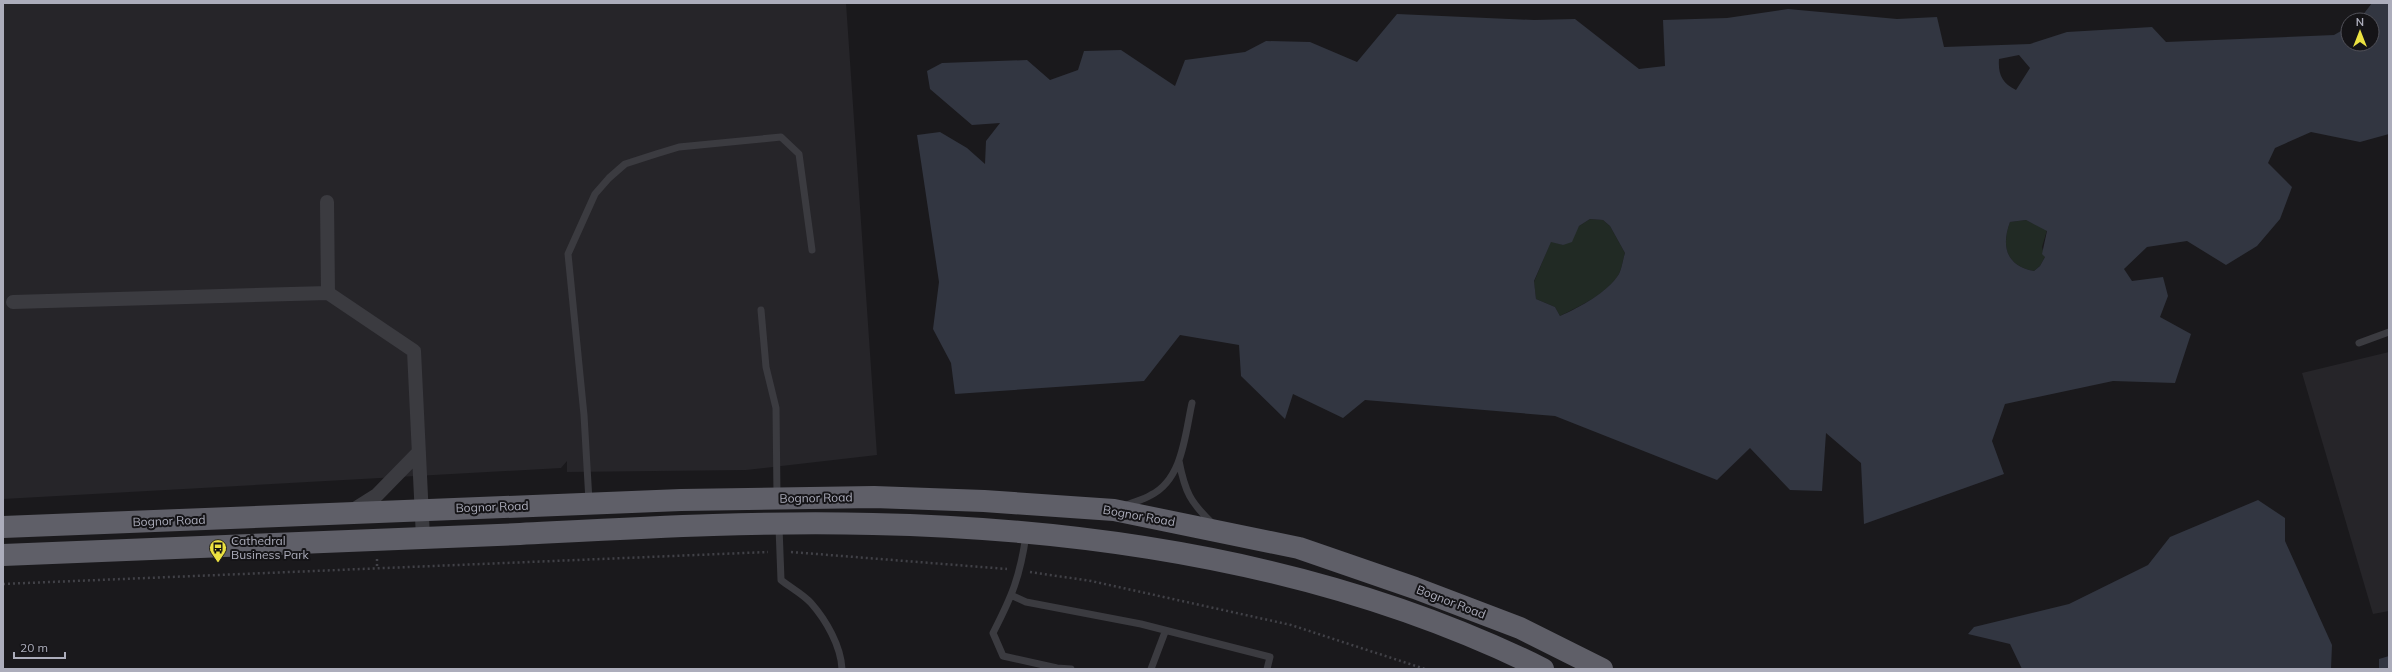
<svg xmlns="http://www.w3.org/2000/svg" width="2392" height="672" font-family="Mulish,sans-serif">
	<rect width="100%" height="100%" fill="#1a191c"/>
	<path fill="#262529" d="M3,3H846L877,455L746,470L567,472V461L561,468L3,499Z
		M2389,352V611L2373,614L2302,373Z"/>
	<path fill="#212a24" d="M1590,219L1603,220L1610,226L1625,253C1623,259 1622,268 1619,274C1607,294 1580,306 1560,316L1555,307L1536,299L1534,282L1551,241L1563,245L1579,226Z
		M2026,220L2047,230L2042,247L2045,257L2040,266L2034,271C2006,266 2001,246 2010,222Z"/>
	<path fill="#323641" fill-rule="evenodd" d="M2372,3H2389V134L2360,142L2311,132L2275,148L2268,163L2292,187L2280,219L2257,246L2226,265L2187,241L2147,247L2124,269L2132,281L2163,277L2168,296L2160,317L2191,334L2175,383L2113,381L2005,404L1992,441L2004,474L1864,524L1861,463L1826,433L1822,491L1790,490L1750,448L1717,480L1555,416L1365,400L1343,418L1293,394L1285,419L1241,376L1239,345L1180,335L1144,381L955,394L951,363L933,329L939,282L917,135L940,132L967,148L985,164L986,141L1000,123L972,125L930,89L927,71L942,63L1027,60L1050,80L1078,70L1084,51L1121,50L1175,86L1185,60L1245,52L1266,41L1310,42L1357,62L1397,14L1534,20L1575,19L1639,69L1665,66L1663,20L1727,18L1788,9L1897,19L1937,17L1944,47L2030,44L2067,32L2152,27L2166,42L2334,35L2348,27V44H2372V20H2359ZM2019,55L2030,68L2016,90C2002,83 1998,75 1999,59ZM1590,219L1603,220L1610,226L1625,253C1623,259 1622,268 1619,274C1607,293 1580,307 1560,316L1555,307L1536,299L1534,281L1551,242L1563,245L1572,242L1579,226ZM2026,220L2047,231L2042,254L2045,257L2040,266L2034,271C2006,266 2001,246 2010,222Z
		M2258,500L2285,518V541L2332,645L2331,669H2022L2010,644L1968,634L1974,627L2069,604L2148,565L2170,537Z
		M2389,656V669H2379V659Z"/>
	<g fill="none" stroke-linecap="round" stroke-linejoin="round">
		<path stroke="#414147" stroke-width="2.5" stroke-dasharray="2 3" stroke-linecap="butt" d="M791,552L1007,569
			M377,559V568
			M1030,572L1091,581L1291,625L1425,669
			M3,584L768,552"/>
		<path stroke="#3b3b40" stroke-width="7" d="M761,310L766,367L776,408L777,496
			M2359,343L2389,332
			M1179,461C1185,492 1190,502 1213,524
			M589,501L584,415L568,254L595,194L609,178L625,164L656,154L679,147L781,137L799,154L812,250
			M1125,506C1133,502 1143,500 1151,495C1183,479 1185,434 1192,403
			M779,527L781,580C791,588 803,594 811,603C826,620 841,646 842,669
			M1026,535C1020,577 1012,596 993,633L1003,656L1057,668L1071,669
			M1013,596L1026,602L1141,624L1270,657L1267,669
			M1151,669L1165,632"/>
		<path stroke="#3b3b40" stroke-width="14" d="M327,202L328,293
			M13,302L328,293L414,351L423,538
			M350,512L377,495L419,452"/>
		<path stroke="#5f5f68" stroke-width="22" d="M3,527L681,500L874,497L984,501L1114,510L1299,548L1415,588L1520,628L1602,669
			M3,555C175,548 348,541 520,534C638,528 756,521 873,524C1102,529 1336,566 1543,669"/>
	</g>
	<defs>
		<g id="bus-pin" transform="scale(0.9)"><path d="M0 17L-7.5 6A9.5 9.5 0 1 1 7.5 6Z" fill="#ece241" stroke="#151417"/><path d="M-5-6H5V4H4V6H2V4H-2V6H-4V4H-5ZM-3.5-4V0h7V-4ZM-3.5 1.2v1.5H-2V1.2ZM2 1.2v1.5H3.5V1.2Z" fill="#111"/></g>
	</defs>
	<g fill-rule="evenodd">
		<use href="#bus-pin" x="218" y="548"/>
	</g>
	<g text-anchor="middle" stroke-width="4" stroke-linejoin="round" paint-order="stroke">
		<g font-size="12" fill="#acadbb" stroke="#151417">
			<text transform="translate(816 498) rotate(-1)" y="4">Bognor Road</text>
			<text transform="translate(492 507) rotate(-2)" y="4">Bognor Road</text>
			<text transform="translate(1139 516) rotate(10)" y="4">Bognor Road</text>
			<text transform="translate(169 521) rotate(-2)" y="4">Bognor Road</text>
			<text transform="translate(1451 602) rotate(21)" y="4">Bognor Road</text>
		</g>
		<g font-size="12" fill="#acadbb" stroke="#151417" text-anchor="start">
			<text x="231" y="545">Cathedral<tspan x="231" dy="14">Business Park</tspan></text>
		</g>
	</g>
	<rect width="2392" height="672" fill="none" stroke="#acadbb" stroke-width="8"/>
	<g transform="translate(2360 32)"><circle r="19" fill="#151417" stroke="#515159"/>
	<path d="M0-3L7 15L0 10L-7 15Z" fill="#ece241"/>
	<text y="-6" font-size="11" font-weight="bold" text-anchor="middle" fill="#acadbb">N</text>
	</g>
	<path d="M14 652v6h51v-6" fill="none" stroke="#acadbb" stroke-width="2"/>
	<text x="20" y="652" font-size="12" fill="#acadbb" stroke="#151417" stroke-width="3" paint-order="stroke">20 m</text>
</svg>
